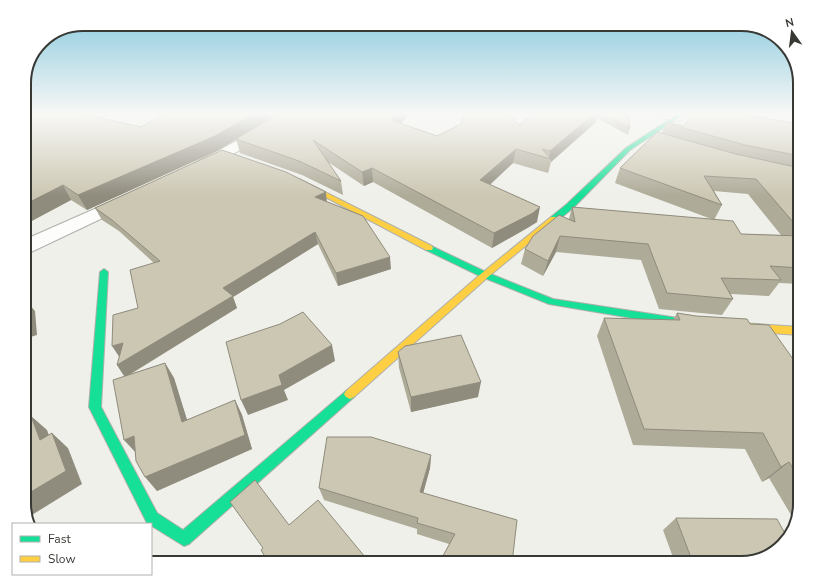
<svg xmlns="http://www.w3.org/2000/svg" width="824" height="587" font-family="'Nunito Sans',sans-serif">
	<rect width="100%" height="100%" fill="#eff0ea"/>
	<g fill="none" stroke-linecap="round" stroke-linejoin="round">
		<g stroke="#afb0ab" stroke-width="2">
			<path id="street" d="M279,114H293L261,138L207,169L201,171L195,169L193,166L195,163L240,139Z
				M659,114H679L683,117L681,120L676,121L660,117Z
				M124,196L130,197L133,201L130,205L31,252L24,254V240Z"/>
		</g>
		<g stroke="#afb0ab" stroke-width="2">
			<path id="fast" d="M678,114H684L630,150L573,208L557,221H551V217L567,204L626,148Z
				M429,245L488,273L553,299L691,320L694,321L696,324L694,327L691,328L549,304L482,277L426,250L425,248Z
				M104,269L108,272L101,407L157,513L183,530L346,391L350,389L354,391L356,394L354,397L189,544L184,546L147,523L89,407L100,272Z"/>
		</g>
		<g stroke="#afb0ab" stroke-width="2">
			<path id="slow" d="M299,179L432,246L433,248L432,250H426L297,182L296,181Z
				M551,217H557L558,219L488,277L354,397L350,399L346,397L344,394L346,391L482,273Z
				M741,323L800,327V335L741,331L738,330L736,327L738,324Z"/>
		</g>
		<use href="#street" fill="#fdfdfc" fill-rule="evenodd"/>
		<use href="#fast" fill="#16e098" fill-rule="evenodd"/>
		<use href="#slow" fill="#ffcf43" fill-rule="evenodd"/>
	</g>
	<path fill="#afab99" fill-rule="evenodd" d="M24,114L141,127L164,114H276L219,150L87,210L71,200L26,224L24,223Z
		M534,114H628L630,128L628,135L597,118L596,122L551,162L548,173L513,163L490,185L537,222L529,227L492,248L373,182L364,186L328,162L341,181L343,195L302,175L240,153L236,139L276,115L407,117L401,123L437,136L519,125Z
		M666,123L684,126L800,124V284L779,283L769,296L731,294L733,299L722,315L659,309L641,260L556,252L543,276L521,264L525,249L569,219L572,207L714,220L615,183L620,168L662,133ZM714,191L748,194L781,235L741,234L714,220L722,205Z
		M327,202L391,269L338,286L318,244L233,297L237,308L131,374L165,363L174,378L187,420L235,400L242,415L252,449L157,491L135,452L124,376L117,365L138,308L154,263L119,231L102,220L95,208Z
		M677,313L750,324L800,369V504L794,520L769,478L762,482L745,449L633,445L597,336L604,318L673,320Z
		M398,352L478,397L411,412L399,368Z
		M431,455L430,468L423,493L517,520L449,544L417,534V529L324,500L319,488Z
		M676,518L740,563H675L663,530Z"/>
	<path fill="#8f8b7d" d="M253,114H276L219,150L87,210L78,195Z
		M397,114H407V117L392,133L391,120Z
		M594,114H598L596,122L551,162V159L549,158L550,151Z
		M516,149L513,163L478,195L480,180Z
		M372,168L373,182L364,186L362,172Z
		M63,185L71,200L26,224L24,222V205Z
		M326,192L327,204L315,197Z
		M540,207L537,222L529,227L492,248L494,233Z
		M315,232L318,244L233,297L237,308L125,377L117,365L223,288Z
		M560,236L556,252L543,276L548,261Z
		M390,257L391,269L338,286L336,273Z
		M24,298L35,311L37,335L24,339Z
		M123,343L120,358L112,346Z
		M332,345L335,361L284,390L288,400L248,415L241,400L279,375Z
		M165,363L174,378L192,436L182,422Z
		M481,382L478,397L411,412V397Z
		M235,400L242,415L252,449L157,491L145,477Z
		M31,416L47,430L56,454L40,440Z
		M52,433L68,448L82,484L27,518L24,507V496Z
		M134,436L137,454L124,440Z
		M431,455L430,468L420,505V492Z
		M789,462L769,478L762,482L781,467Z"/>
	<path fill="#ccc7b2" stroke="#8f8b7d" d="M24,114H83L141,127L164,114H253L215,136L78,195L63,185L24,205Z
		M278,114H397L391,120L437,136L461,124L464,114H509L519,125L534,114H594L550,151L542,149L551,159L516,149L480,180L540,207L533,213L494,233L372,168L362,172L313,140L341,181L299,161L236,139Z
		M604,114H628L630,128Z
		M693,114H740L800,124V156L745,145L666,123L667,122L684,126Z
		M657,132L736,154L800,168V230L756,179L704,176L722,205L620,168Z
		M222,150L286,172L326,192L315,197L363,216L390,257L336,273L315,232L223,288L233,296L117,365L123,343L112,346L113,315L138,308L130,270L160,261L112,220L95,208Z
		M572,207L733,221L741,234L800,236V268L770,266L781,280L721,278L733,299L667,293L648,244L560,236L548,261L525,249L533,236L559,215L575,222Z
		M303,312L332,345L279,375L282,385L241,400L226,342L280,324Z
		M677,313L696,316L747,319L750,324L769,325L800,369V479L789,462L781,467L763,433L644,429L604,318L680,320Z
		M461,335L481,382L411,397L398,352L405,346Z
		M165,363L182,422L235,400L245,435L145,477L136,461L134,436L124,440L113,380Z
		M31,416L40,440L52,433L66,471L24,496V420Z
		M327,437H371L431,455L420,492L517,520L512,563H439L455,534L417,523L418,518L319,488Z
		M255,480L289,525L318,500L370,563H269L261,550L263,548L230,502Z
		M676,518L777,519L788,539L767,557L740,563H693Z
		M203,555L210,563H194Z"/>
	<linearGradient id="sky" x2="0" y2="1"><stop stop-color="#82c6dc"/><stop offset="0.58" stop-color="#f8f8f6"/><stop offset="1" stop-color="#f8f8f6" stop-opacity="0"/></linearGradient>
	<rect width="824" height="196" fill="url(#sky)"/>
	<path d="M0 0H824V587H0ZM83 31H741A52 52 0 0 1 793 83V504A52 52 0 0 1 741 556H83A52 52 0 0 1 31 504V83A52 52 0 0 1 83 31Z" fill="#fff" fill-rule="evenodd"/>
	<path fill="none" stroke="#373934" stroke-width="2" d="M83 31H741A52 52 0 0 1 793 83V504A52 52 0 0 1 741 556H83A52 52 0 0 1 31 504V83A52 52 0 0 1 83 31Z"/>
	<rect x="12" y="523" width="140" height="52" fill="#ffffff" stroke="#afb0ae"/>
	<rect x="20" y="536" width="20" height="6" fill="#16e098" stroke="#afb0ae"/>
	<text x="48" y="543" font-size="12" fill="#373934">Fast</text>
	<rect x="20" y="556" width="20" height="6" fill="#ffcf43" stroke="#afb0ae"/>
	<text x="48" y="563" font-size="12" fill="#373934">Slow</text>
	<g transform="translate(792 32) rotate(346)" stroke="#ffffff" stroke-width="3" paint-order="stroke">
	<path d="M0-3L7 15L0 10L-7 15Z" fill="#373934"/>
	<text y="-6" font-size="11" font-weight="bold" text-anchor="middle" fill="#373934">N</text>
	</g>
</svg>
